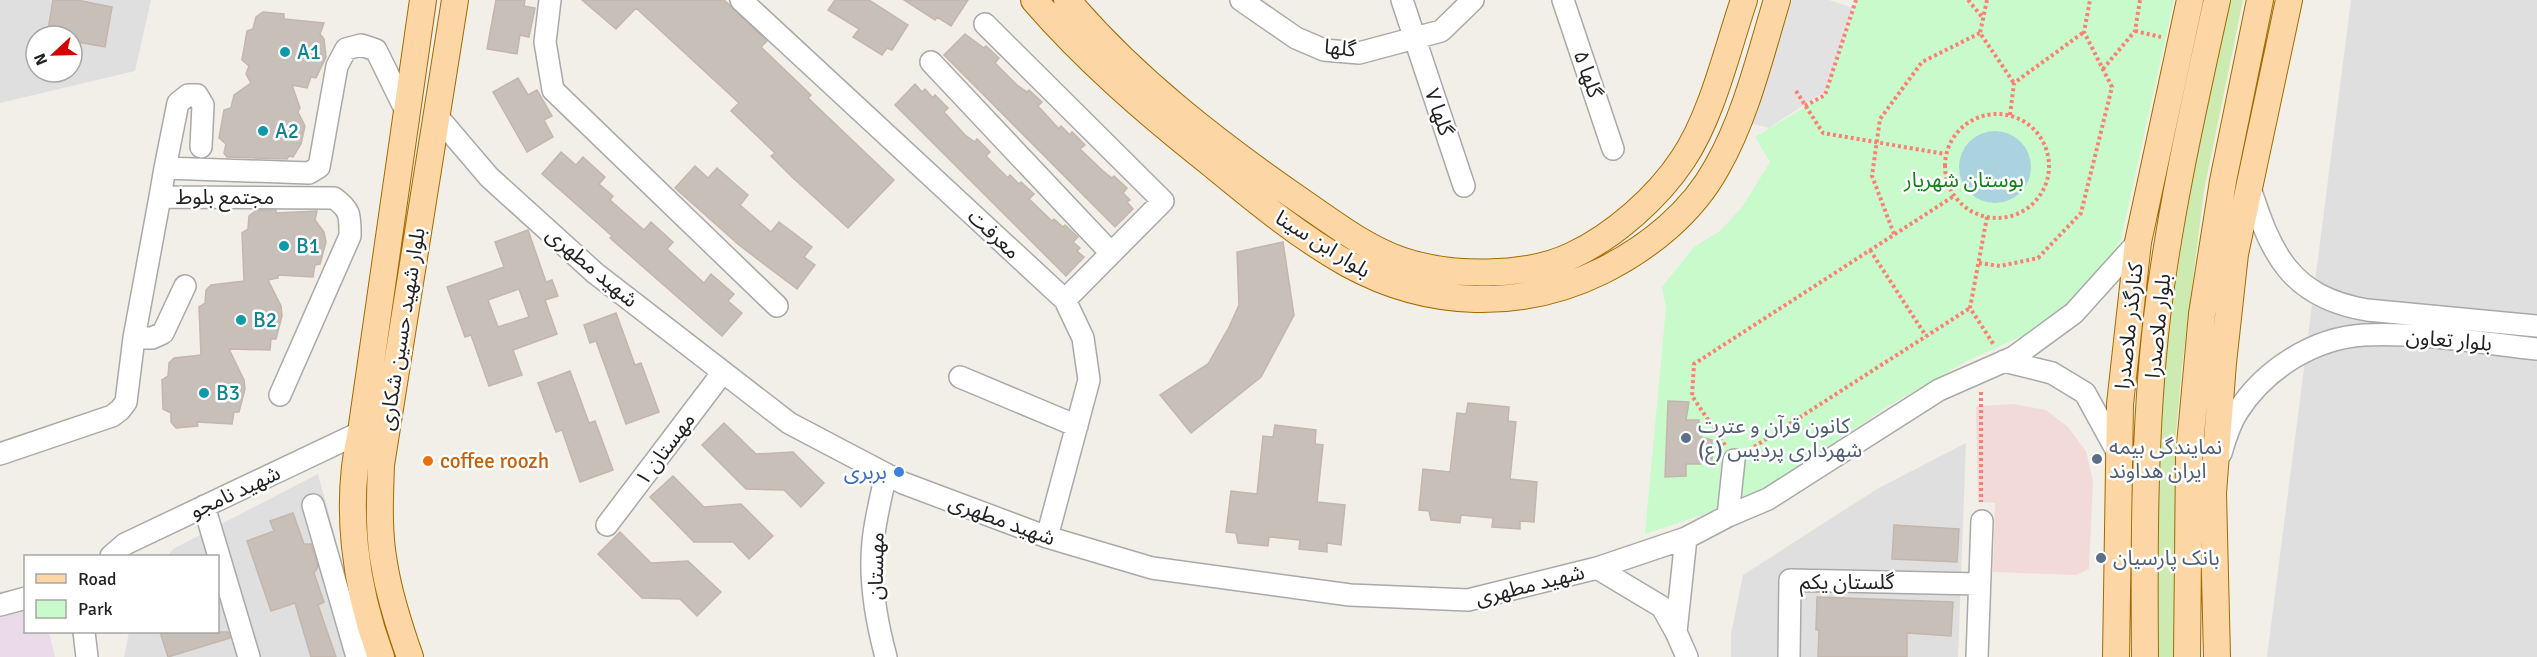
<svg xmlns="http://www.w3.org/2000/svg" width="2537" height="657" font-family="Signika,'Noto Sans Arabic',sans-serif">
	<rect width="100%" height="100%" fill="#f2efe9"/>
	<path fill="#e0dfdf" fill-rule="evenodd" d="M0,0H151L135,71L0,103ZM36,36H72V72H36Z
		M2351,0H2537V657H2267Z
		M1966,443L1958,657H1731V634L1743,575L1877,489Z
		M318,474L368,657H124L129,632H218V556H167L173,549Z"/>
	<path fill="#f2dad9" d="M2013,404L2046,410L2068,427L2086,451L2093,481L2089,569L2076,575L1993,572L1995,503L1978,502L1976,406Z"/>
	<path fill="#ebdbe8" d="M0,591L25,598L26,632H49L55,657H0Z"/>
	<path fill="#cdebb0" d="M2228,0H2243L2204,191L2182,366L2175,443V657H2156C2155,573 2151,487 2160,403C2175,267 2200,133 2228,0Z"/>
	<path fill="#c8facc" d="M1857,0H2174L2121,239L2111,259L2059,319L1965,362L1890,405L1767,487L1705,514L1645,534L1666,307L1662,287L1694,247L1720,231L1742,207L1770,162L1755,137L1825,95Z"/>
	<path fill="#e2e2e2" d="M1792,0H1829L1853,8L1827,90L1769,128L1751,123Z"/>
	<path fill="#aad3df" d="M1959 167a36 36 0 1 1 72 0a36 36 0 1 1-72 0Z"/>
	<path fill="#c7bfb8" stroke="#c4b6ab" stroke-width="1.5" fill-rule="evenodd" d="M53,0H77L112,7L105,47L72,41V36H47Z
		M496,0H525L524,6L535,8L529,37L520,35L517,54L487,49Z
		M582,0H724L767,41L761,47L811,95L808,98L894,180L848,228L792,177L771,156L775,153L731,111L739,103L636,8L616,29Z
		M835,0H869L908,25L892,50L887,48L882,55L853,37L859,29L828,10Z
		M904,0H968L951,26L937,17L935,20Z
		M263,12L284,14V19L324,23L320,34L324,39L326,57L316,78L311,77L307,88L292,85L300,108L298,112L305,126L301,144L293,157L289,156L287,159L227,157L224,153L226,144L219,138L224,110L231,108L234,95L251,83L246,74L249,66L242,60L247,31L253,29L256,17Z
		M965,34L984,48L986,46L999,58L995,63L1017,85L1027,92L1029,90L1042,102L1038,106L1059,129L1061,126L1070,135L1072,132L1085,145L1080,149L1103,171L1112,178L1114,176L1127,188L1123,193L1130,200L1127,202L1133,209L1115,227L944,55Z
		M518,78L528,95L537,90L552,116L544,120L553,137L527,152L493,92Z
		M915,84L922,92L925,89L933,98L935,95L948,108L944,112L965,135L975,142L977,139L990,152L986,156L1008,178L1010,175L1019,184L1021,182L1034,194L1029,199L1052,221L1054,219L1063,227L1065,225L1078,237L1073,242L1080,248L1077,251L1084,257L1066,276L895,105Z
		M561,152L576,165L583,157L605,177L599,184L613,196L610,200L644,230L651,222L673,242L667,249L704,283L711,274L734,294L728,301L742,313L722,336L610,238L612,236L542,174Z
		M695,166L708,178L717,168L748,195L740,205L771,232L779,222L812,247L804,257L815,265L797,289L739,245L675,188Z
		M257,210H276V213L317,211L315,220L324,232L326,242L320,264L315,265L313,277L278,275V278L268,280L281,306L282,316L276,339H271L270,350L229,349L244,380L245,389L239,412H234L232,424L197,422L198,426L176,428L171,422V413L163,409L162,380L168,376L169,363L174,358L201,355L199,307L205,303L206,290L211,285L244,281L242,233L248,229L249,216Z
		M528,230L546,282L552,280L558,296L545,300L557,334L513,350L522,375L489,386L471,335L465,337L447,287L504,267L495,242ZM519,289L529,317L498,327L488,300Z
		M1283,242L1294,315L1261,377L1191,433L1160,395L1208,364L1229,327L1239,305L1237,252Z
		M616,313L635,365L641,363L659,412L626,424L596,341L590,343L584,325Z
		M570,371L589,423L595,421L613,470L580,482L562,430L556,432L538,383Z
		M1668,401L1689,402L1686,420H1699L1698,436L1712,440V461L1705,458L1701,464H1686V476L1665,477Z
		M1468,403L1509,407L1508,421L1516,422L1510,479L1537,482L1534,522L1520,521V529L1492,527L1493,518L1461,515L1460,523L1431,520L1429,511L1419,510L1423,469L1450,472L1457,413L1466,414Z
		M724,423L756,454L793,452L824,483L801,507L784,490L746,489L702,445Z
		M1275,425L1316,430L1315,444L1323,445L1317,502L1345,505L1341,545L1327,543V552L1299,549L1300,540L1269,537L1268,546L1238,543L1236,533L1226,532L1231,491L1257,494L1263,436L1273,437Z
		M673,476L704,507L741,504L773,536L749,559L733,542H694L650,497Z
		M293,513L304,544H311L318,567L314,573L324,602L318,605L336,657H311L295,603L271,611L247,541L274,531L270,521Z
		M1894,525L1959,529L1957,562L1892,559Z
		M620,532L651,563L688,561L721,592L697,616L680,599L642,598L598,554Z
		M1817,597L1953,602L1951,636L1907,633V657H1818L1819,630H1816Z
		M160,632H228L230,638L168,657Z"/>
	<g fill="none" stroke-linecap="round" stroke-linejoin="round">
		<g stroke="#a9a9a9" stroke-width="24">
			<path id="minor" d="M550,0L545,42L553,90L777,306
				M741,0L1065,300L1083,338L1089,380L1047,537
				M1241,0L1296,38L1324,50L1359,53L1441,31L1473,0
				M1402,0L1464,186
				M1563,0L1613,149
				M985,24L1163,201L1065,300
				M931,62L1111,253
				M437,116L489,177L595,273L789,423L903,483L1047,537L1152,568L1350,595L1468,600L1597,568L1686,538
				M165,168L178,103L188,95H197L203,105L201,147
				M2249,185C2271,254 2290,297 2367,310L2537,326
				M160,197L134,338H152L163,333L185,286
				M2004,361L2052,373L2085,393L2119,455
				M960,377L1077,426
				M280,395L350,236C350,216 351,210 334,198L160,197L165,168L309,173L319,167L337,66L346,49L361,45L376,50L406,111
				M2221,453C2225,439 2230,423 2238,411C2265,369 2314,338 2364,335C2418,332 2482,343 2537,349
				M0,454L112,416L120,410L126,402L134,338
				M313,505L357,657
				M204,506L249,657
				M1728,516L1734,460
				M607,525L723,372
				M111,556L125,544L361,432
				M1597,568L1662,607L1676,632L1687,657
				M0,605L26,598
				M84,632L87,657
				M1676,632L1686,538L1728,516L1768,499L1939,390L2014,357L2074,313L2138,242
				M886,657C876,620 869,581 873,542C875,520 881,497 886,474
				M1789,657L1790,580L1979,584
				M1977,657L1982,521"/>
		</g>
		<g stroke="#a06b00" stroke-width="28">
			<path id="major" d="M1034,0C1087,61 1146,112 1209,162C1253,198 1298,236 1348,264C1428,308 1521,311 1602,271C1648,248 1692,213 1717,167C1746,116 1760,56 1777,0
				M1067,0C1133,78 1217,143 1301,201C1333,223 1364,247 1400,260C1449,277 1526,278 1573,255C1614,236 1658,197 1683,159C1712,116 1727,50 1744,0
				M381,657C355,587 344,505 361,432L423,0
				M410,657C399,626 389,595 384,563C378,530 380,497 381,465L455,0
				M2116,657L2120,404L2138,242L2190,0
				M2145,657C2144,544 2144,430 2157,317C2170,210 2194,105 2217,0
				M2187,657L2189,456L2202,314L2223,181L2260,0
				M2217,657L2213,493L2223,363L2235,254L2289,0"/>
		</g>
		<path stroke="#fa8072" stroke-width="4" stroke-dasharray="3 3" stroke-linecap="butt" d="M1968,0L1983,18
			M1987,0L1980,33L2014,83
			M2135,31L2161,37
			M2103,69L2135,31L2140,0
			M1796,91L1823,133L1945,154
			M1805,106L1825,95L1856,0
			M1945 166a52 52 0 1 1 104 0a52 52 0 1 1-104 0Z
			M2010,115L2014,83L2084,32
			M1987,217L1970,308L1994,345
			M1894,234L1872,176L1880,119L1922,62L1980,33
			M1870,250L1926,336
			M1979,263L2000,266L2038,258L2081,213L2112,87L2084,32L2090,0
			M1981,392V502
			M1725,445L1692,396L1694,364L1954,196
			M1749,450L1970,308"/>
		<use href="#minor" stroke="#fff" stroke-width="21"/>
		<use href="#major" stroke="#fcd6a4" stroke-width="26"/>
	</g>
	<g fill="#0f9aa8" stroke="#fff" stroke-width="2">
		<circle cx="285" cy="52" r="6"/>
		<circle cx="263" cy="131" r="6"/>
		<circle cx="284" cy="246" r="6"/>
		<circle cx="241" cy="320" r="6"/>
		<circle cx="204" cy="393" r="6"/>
	</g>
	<g fill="#5c6f8a" stroke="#fff" stroke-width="2">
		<circle cx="1686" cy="438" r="6"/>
		<circle cx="2097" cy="459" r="6"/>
		<circle cx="2101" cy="558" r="6"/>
	</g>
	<circle fill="#e8710a" stroke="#fff" stroke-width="2" cx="428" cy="461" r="6"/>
	<circle fill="#3f7fe0" stroke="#fff" stroke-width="2" cx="899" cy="472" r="6"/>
	<g text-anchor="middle" stroke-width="5" stroke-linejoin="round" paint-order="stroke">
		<g font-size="21" fill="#222" stroke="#fff">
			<text transform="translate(1340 48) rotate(6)" y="7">گلها</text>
			<text transform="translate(1588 74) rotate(71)" y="7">گلها ۵</text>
			<text transform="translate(1439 112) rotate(71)" y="7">گلها ۷</text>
			<text x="225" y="204">مجتمع بلوط</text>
			<text transform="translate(994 234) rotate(43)" y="7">معرفت</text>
			<text transform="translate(1323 244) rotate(32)" y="7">بلوار ابن سینا</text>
			<text transform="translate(592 267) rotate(40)" y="7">شهید مطهری</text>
			<text transform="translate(2129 326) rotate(-84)" y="7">کنارگذر ملاصدرا</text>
			<text transform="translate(2158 326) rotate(-84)" y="7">بلوار ملاصدرا</text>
			<text transform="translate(402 329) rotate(-81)" y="7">بلوار شهید حسین شکاری</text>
			<text transform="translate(2449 340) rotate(5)" y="7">بلوار تعاون</text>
			<text transform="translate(665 449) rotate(-53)" y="7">مهستان ۱</text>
			<text transform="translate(235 492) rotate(-25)" y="7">شهید نامجو</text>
			<text transform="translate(1002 520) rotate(20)" y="7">شهید مطهری</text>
			<text transform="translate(876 566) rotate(-89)" y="7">مهستان</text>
			<text x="1847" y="589">گلستان یکم</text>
			<text transform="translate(1530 585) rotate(-14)" y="7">شهید مطهری</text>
		</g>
		<g font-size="21" fill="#0d838f" stroke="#fff" text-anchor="start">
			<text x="297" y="59">A1</text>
			<text x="275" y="138">A2</text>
			<text x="296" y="253">B1</text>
			<text x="253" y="327">B2</text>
			<text x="216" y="400">B3</text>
		</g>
		<g font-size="21" fill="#0c8416" stroke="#fff">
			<text x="1964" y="187">بوستان شهریار</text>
		</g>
		<g font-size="21" fill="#4e5e75" stroke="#fff" text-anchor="start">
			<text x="1698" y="433">کانون قرآن و عترت<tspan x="1698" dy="24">(ع) شهرداری پردیس</tspan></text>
			<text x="2109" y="454">نمایندگی بیمه<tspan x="2109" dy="24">ایران هداوند</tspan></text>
			<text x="2113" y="565">بانک پارسیان</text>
		</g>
		<g font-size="21" fill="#c56008" stroke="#fff" text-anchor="start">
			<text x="440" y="468">coffee roozh</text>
		</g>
		<g font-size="21" fill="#366cbe" stroke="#fff" text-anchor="end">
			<text x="887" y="479">بربری</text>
		</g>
	</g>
	<rect x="24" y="555" width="195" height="78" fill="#ffffff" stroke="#a7a7a7" stroke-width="1.5"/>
	<rect x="36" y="574" width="30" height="9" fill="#fcd6a4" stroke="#a7a7a7" stroke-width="1.5"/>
	<text x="78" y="585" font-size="18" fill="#222222">Road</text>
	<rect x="36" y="600" width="30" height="18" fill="#c8facc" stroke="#a7a7a7" stroke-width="1.5"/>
	<text x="78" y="615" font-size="18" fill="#222222">Park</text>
	<g transform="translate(54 54) rotate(248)"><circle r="28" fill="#ffffff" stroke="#a7a7a7" stroke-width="1.5"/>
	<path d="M0-4.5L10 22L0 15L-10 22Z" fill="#d40000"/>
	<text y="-9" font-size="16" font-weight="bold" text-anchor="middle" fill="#222222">N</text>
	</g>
</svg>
